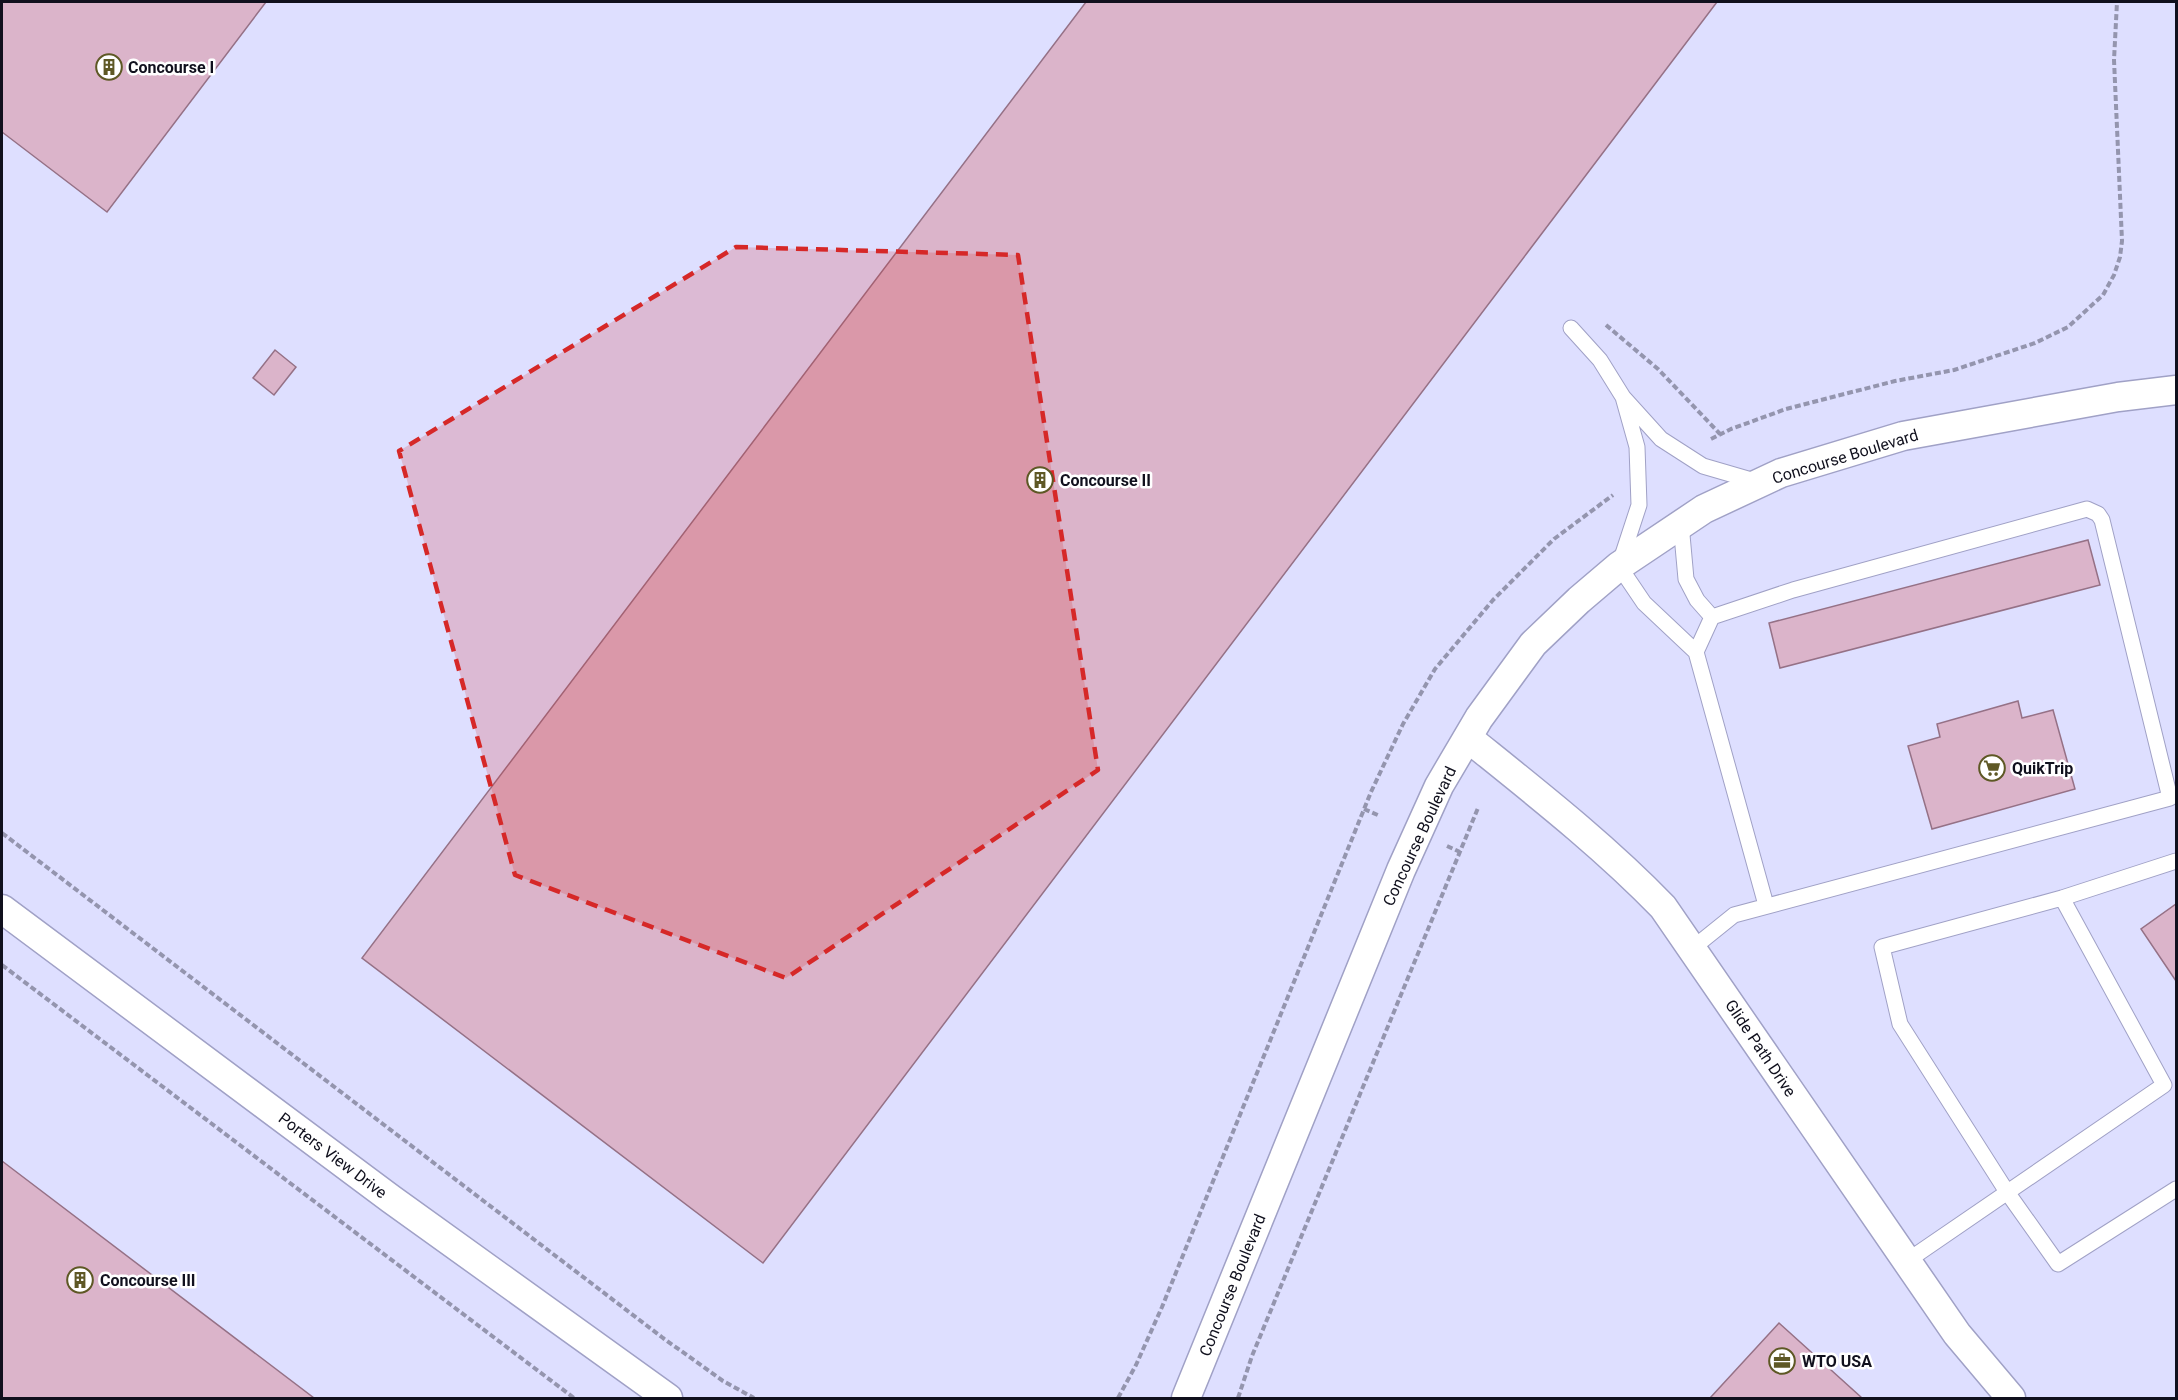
<svg xmlns="http://www.w3.org/2000/svg" width="2178" height="1400" font-family="Roboto,sans-serif">
	<rect width="100%" height="100%" fill="#dedfff"/>
	<path fill="#dbb4ca" stroke="#957186" stroke-width="1.5" d="M2,2H266L107,212L2,132Z
		M1086,2H1717L763,1263L362,958Z
		M275,350L296,367L274,395L253,378Z
		M2088,540L2100,585L1780,668L1769,623Z
		M2018,701L2022,718L2053,710L2075,789L1932,829L1908,746L1940,737L1937,724Z
		M2176,904V981L2141,929Z
		M2,1161L314,1398H2Z
		M1779,1323L1862,1398H1710Z"/>
	<g fill="none" stroke-linecap="round" stroke-linejoin="round">
		<g stroke="#a0a1c6" stroke-width="17">
			<path id="service" d="M1571,328L1600,360L1623,397L1661,439L1703,466L1758,482
				M1623,397L1637,447L1639,505L1619,566L1644,603L1696,652
				M1681,524L1686,579L1697,600L1712,617
				M2176,861L2062,898L1882,947L1900,1024L2007,1192L2058,1264L2176,1189
				M1693,948L1734,915L2170,798L2102,520L2098,514L2087,509L1793,590L1712,617L1696,652L1766,905
				M1907,1261L2164,1085L2062,898"/>
		</g>
		<g stroke="#a0a1c6" stroke-width="31">
			<path id="minor" d="M1468,738C1535,792 1603,845 1663,907L1957,1334L2011,1398
				M2,909L391,1199L668,1398
				M1186,1398L1401,870L1439,786L1479,718L1533,644L1579,600L1619,566L1704,509L1781,473L1903,436L2118,397L2176,390"/>
		</g>
		<path stroke="#9495ae" stroke-width="4" stroke-dasharray="6 3" stroke-linecap="butt" d="M1606,325L1658,369L1720,434
			M1711,439L1731,429L1786,409L1895,381L1954,370L2035,343L2068,327L2103,295L2114,275L2120,257L2122,241L2114,60L2117,2
			M1364,809L1380,816
			M2,833L663,1338L723,1381L754,1398
			M1447,846L1460,852
			M2,965L574,1398
			M1118,1398L1136,1365L1162,1307L1371,792L1403,724L1435,669L1493,600L1554,539L1613,495
			M1238,1398L1252,1356L1478,808"/>
		<use href="#service" stroke="#fff" stroke-width="15"/>
		<use href="#minor" stroke="#fff" stroke-width="28"/>
	</g>
	<path fill="#d62828" fill-opacity="0.2" stroke="#d62828" stroke-width="4.5" stroke-dasharray="12 8" stroke-linejoin="round" d="M736,247L1018,255L1098,770L786,978L515,875L399,451Z"/>
	<defs>
		<g id="building-ring" transform="scale(1.35)"><circle r="9.5" fill="#fff" stroke="#5e5825" stroke-width="1.5"/><path d="M-4-6H4V6H1V3H-1V6H-4ZM-2.5-4.3h1.7v1.8h-1.7ZM.8-4.3h1.7v1.8H.8ZM-2.5-1h1.7V.8h-1.7ZM.8-1h1.7V.8H.8Z" fill="#5e5825"/></g>
		<g id="supermarket-ring" transform="scale(1.35)"><circle r="9.5" fill="#fff" stroke="#5e5825" stroke-width="1.5"/><path d="M-6-5.5h2.5l.6 2H6L4.5 2H-2.5L-4.4-4H-6ZM-1.5 3.2a1.3 1.3 0 1 0 .1 0ZM3 3.2a1.3 1.3 0 1 0 .1 0Z" fill="#5e5825"/></g>
		<g id="office-ring" transform="scale(1.35)"><circle r="9.5" fill="#fff" stroke="#5e5825" stroke-width="1.5"/><path d="M-6-3h4V-5.5h4V-3h4V5H-6ZM-1-4.5V-3h2v-1.5ZM-6 0V1H6V0Z" fill="#5e5825"/></g>
	</defs>
	<g fill-rule="evenodd">
		<use href="#building-ring" x="109" y="67"/>
		<use href="#building-ring" x="1040" y="480"/>
		<use href="#supermarket-ring" x="1992" y="768"/>
		<use href="#building-ring" x="80" y="1280"/>
		<use href="#office-ring" x="1782" y="1361"/>
	</g>
	<g text-anchor="middle" stroke-width="5" stroke-linejoin="round" paint-order="stroke">
		<g font-size="16" font-weight="bold" fill="#10101d" stroke="#fff" text-anchor="start">
			<text x="128" y="73">Concourse I</text>
			<text x="1060" y="486">Concourse II</text>
			<text x="2012" y="774">QuikTrip</text>
			<text x="100" y="1286">Concourse III</text>
			<text x="1802" y="1367">WTO USA</text>
		</g>
		<g font-size="16" fill="#10101d" stroke="#fff">
			<text transform="translate(1845 456) rotate(-17)" y="6">Concourse Boulevard</text>
			<text transform="translate(1419 836) rotate(-65)" y="6">Concourse Boulevard</text>
			<text transform="translate(1761 1048) rotate(56)" y="6">Glide Path Drive</text>
			<text transform="translate(333 1155) rotate(37)" y="6">Porters View Drive</text>
			<text transform="translate(1232 1285) rotate(-68)" y="6">Concourse Boulevard</text>
		</g>
	</g>
	<rect width="2178" height="1400" fill="none" stroke="#10101d" stroke-width="6"/>
</svg>
